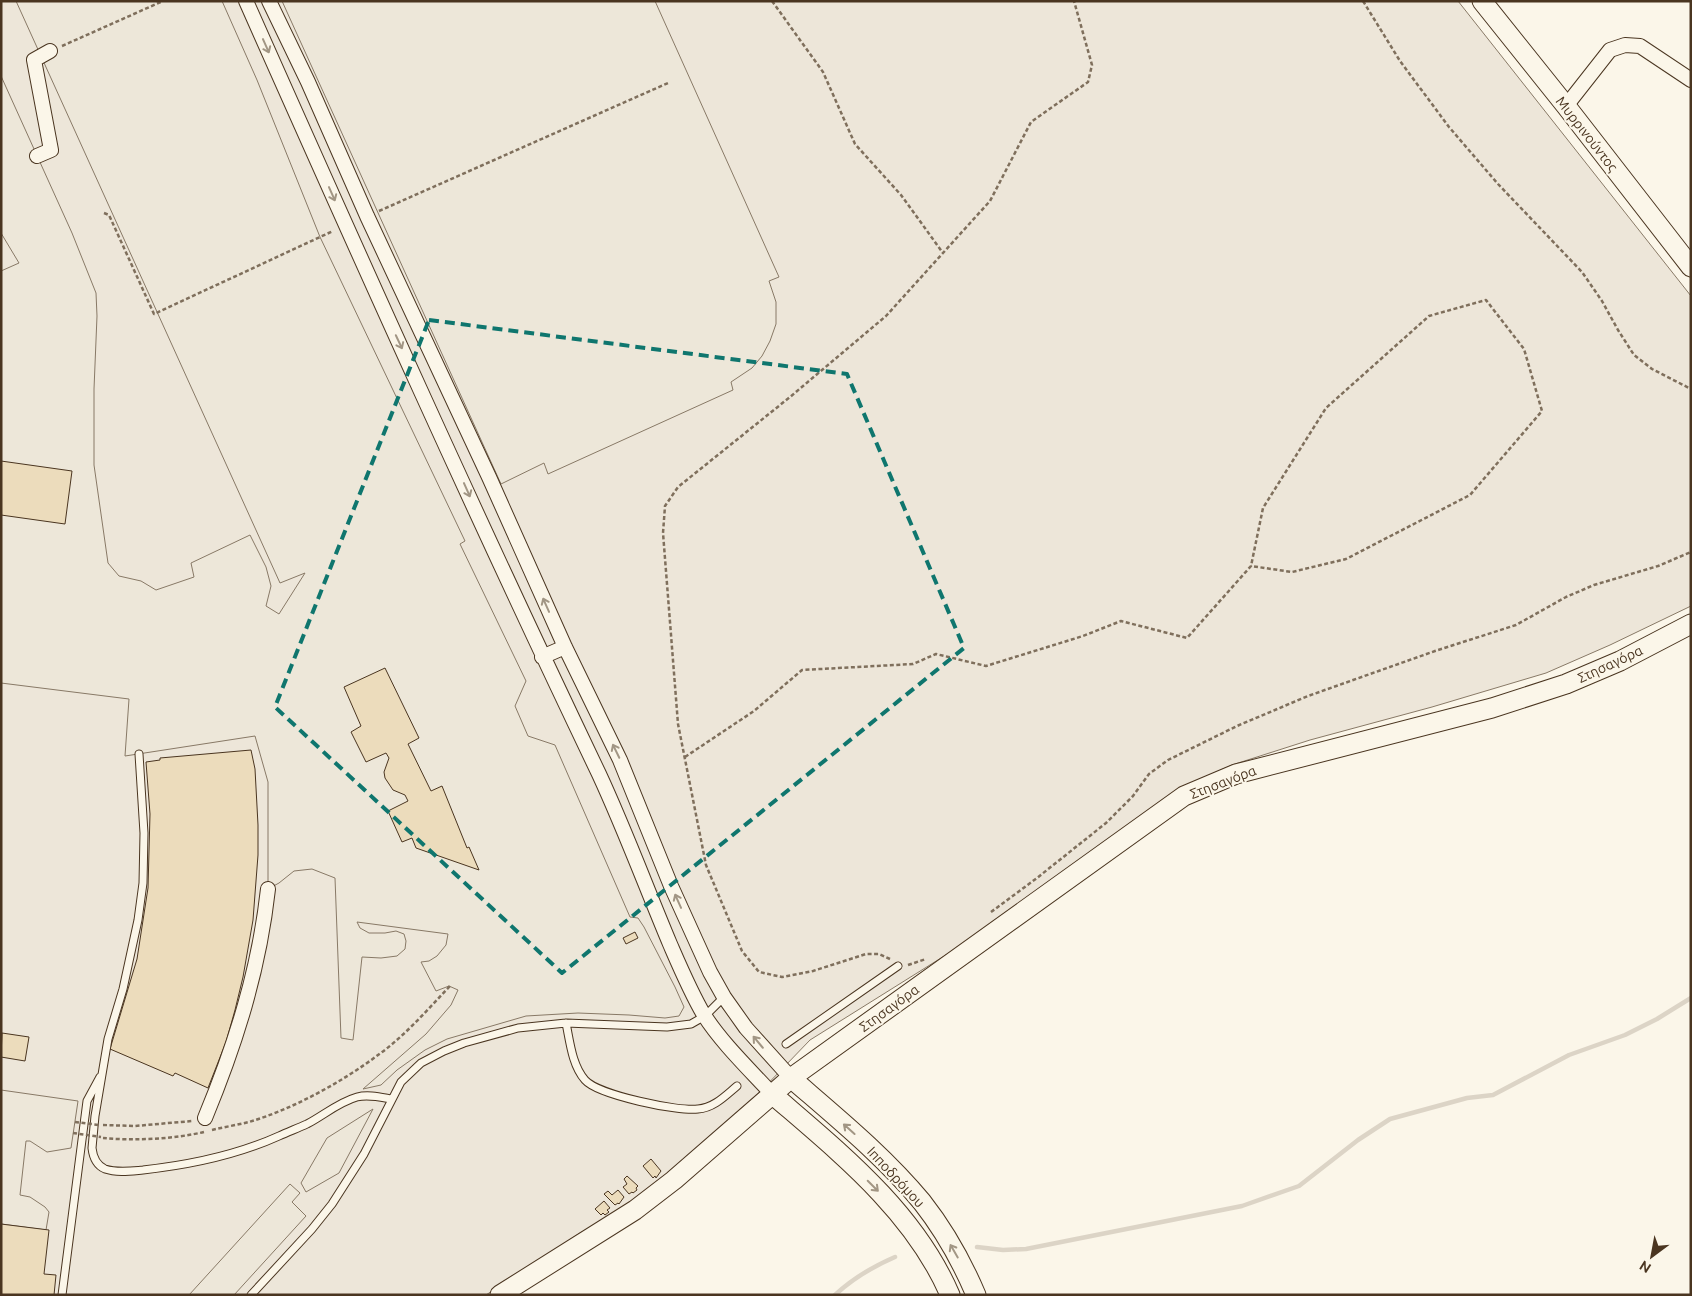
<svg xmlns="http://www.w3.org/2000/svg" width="1692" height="1296" font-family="Ubuntu,sans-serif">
	<rect width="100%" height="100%" fill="#fbf6e9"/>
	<path fill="#ede6d9" stroke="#887966" d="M1,1H1458L1691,296V606L1610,645L1546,673L1432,707L1310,740L1232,765L1187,785L957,948L810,1040L731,1122L636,1202L580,1233L486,1295H1Z"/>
	<path fill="#ede7d9" stroke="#887966" d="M16,1H222L257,80L320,237L465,541L460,544L526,681L515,706L528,736L555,745L630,917L638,918L644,927L675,987L684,1007L679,1016L665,1018L629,1015L578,1013L526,1016L447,1039L425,1050L397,1070L381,1085L363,1089L426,1034L451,1005L458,990L449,986L436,991L421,962L429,961L437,956L446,945L448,934L357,922L360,928L369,933H385L396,931L404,934L406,941L405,949L397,956L381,958L362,957L353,1040L341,1038L335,878L312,869L294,871L279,883L268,889V782L255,736L125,756L129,699L1,683V271L19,263L1,233V76L72,233L96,293L97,316L94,389V465L108,563L119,576L141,581L156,590L194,577L191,563L250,535L266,567L271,586L266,606L279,614L305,573L280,583Z
		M282,1H655L779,277L769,281L776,302V324L770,341L762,356L752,368L731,382L733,390L548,474L544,463L501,484Z
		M1,1090L78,1101L71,1148L47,1152L30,1141H26L20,1195L30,1197L45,1207L49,1212L46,1230L1,1224Z
		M373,1109L339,1173L306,1192L301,1183L327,1138Z
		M290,1184L300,1193L292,1202L306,1216L234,1295H189Z"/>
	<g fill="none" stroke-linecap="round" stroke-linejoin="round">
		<path stroke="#dcd4c6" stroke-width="4.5" d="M977,1247L1003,1250L1026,1249L1242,1206L1299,1186L1358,1140L1390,1119L1467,1098L1493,1095L1569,1055L1625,1035L1657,1019L1691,998
			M835,1295C853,1278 872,1267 895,1257"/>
	</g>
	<path fill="#ecdcbc" stroke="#4a3520" d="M1,461L72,471L65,524L1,515Z
		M385,668L419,738L408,744L431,791L442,786L467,848L469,847L479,870L416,848L412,838L402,842L388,811L408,801L405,795L393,790L385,778L384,772L389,758L386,753L366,762L351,732L361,726L344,687Z
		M251,750L255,769L258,825V855L253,920L243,977L235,1010L226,1042L208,1088L175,1073L173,1076L110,1049L137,959L148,888L150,814L146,762L160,760V758Z
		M635,932L638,938L626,944L623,938Z
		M2,1033L29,1037L25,1061L1,1057Z
		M651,1159L661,1171L656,1178L655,1176L653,1178L643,1166Z
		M627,1176L638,1186L636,1188L637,1190L633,1193L632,1192L629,1194L623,1187L627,1184L624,1179Z
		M618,1190L624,1197L619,1204L618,1203L615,1205L604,1194L608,1191L612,1195Z
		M604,1201L610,1208L607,1210L609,1212L605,1215L603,1213L601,1215L595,1209Z
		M1,1224L49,1230L44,1274L56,1275L54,1295H1Z"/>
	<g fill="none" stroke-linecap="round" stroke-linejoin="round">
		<g stroke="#4a3520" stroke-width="9">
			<path id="lane" d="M139,754L144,833L143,883L138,920L123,989L108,1039L95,1116L92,1148C93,1157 96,1165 105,1169C117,1173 131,1171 143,1170C189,1165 237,1155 279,1136C288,1132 298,1128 307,1124C324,1115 339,1102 357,1097C368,1094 380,1097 391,1099
				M566,1023C570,1042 572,1065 585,1080C598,1095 679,1112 698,1109C714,1108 726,1095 737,1086
				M786,1044L898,966
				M62,1295L87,1101L100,1077
				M251,1295L312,1229L332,1204L364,1154L401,1082L421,1063L444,1051L464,1043L518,1028L566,1023L667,1027L691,1024L705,1016L724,997"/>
		</g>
		<g stroke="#4a3520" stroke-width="16">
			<path id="street" d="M246,1C361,260 477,519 599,774C625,830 646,887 670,944C680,967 691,993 704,1015C721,1042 750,1070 772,1094
				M269,1L308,82L367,216L489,477L565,647L620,760L671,886L710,972L724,997L746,1028L791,1078
				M1566,106L1610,50L1625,45L1640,46L1691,80
				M37,156L51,150L34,60L50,51
				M542,657L565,647
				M205,1118C236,1043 259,970 268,889"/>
		</g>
		<g stroke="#4a3520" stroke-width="21">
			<path id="secondary" d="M1482,1L1566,106L1691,267
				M791,1078C836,1117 884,1156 922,1202C944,1230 962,1262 976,1295
				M772,1094C839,1152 914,1211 950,1295
				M500,1295L635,1210L674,1180L791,1078L1184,796L1236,774L1492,708L1566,684L1620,661L1691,624"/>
		</g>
		<path stroke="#7f6f5c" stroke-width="2.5" stroke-dasharray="4 2.5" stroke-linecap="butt" d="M772,1L823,72L855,144L901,195L943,253
			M1363,1L1400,61L1449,127L1498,184L1582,272L1602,301L1618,330L1634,355L1652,369L1691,389
			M62,46L163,1
			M379,211L668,83
			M104,213L109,215L154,314L333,231
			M685,757L754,711L802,670L913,664L936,654L986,666L1083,636L1121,621L1187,638L1251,566L1263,508L1326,408L1429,316L1486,300L1524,349L1542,411L1470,495L1346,559L1292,572L1251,566
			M991,912L1037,878L1106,823L1133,796L1149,774L1168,760L1237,726L1308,696L1435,651L1516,625L1566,597L1594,585L1658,566L1691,552
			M890,959L879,954H866L813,971L782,977L759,972L742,951L706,865L678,724L663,533L665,506L678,487L790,397L886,316L990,201L1031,122L1088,82L1092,65L1074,1
			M908,965L926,959
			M103,1125L135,1126L192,1121
			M212,1130C224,1127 237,1125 249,1122C293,1109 342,1082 378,1055C405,1036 427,1010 450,986
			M103,1138C134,1141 174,1139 204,1132"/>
		<use href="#lane" stroke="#fbf6e9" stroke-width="7"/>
		<use href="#street" stroke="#fbf6e9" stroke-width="14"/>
		<use href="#secondary" stroke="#fbf6e9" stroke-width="19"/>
		<path stroke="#7f6f5c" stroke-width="2.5" stroke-dasharray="4 2.5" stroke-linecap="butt" d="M75,1122L99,1125
			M73,1133L101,1137"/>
	</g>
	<defs><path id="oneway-shaft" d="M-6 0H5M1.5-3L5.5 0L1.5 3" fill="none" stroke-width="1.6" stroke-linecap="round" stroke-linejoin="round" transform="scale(1.25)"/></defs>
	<g stroke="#a29684">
		<use href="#oneway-shaft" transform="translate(266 46) rotate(66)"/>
		<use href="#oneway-shaft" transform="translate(332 194) rotate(66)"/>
		<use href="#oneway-shaft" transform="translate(399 342) rotate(65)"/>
		<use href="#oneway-shaft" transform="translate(467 490) rotate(66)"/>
		<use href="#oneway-shaft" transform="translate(546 605) rotate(-114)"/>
		<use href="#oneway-shaft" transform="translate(616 751) rotate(-116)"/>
		<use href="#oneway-shaft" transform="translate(678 901) rotate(-114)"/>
		<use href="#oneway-shaft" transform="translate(758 1042) rotate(-130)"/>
		<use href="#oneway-shaft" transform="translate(849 1129) rotate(-138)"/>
		<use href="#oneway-shaft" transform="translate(873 1186) rotate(45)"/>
		<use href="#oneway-shaft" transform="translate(954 1251) rotate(-120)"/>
	</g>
	<path fill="none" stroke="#0f766e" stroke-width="4" stroke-dasharray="10 6" stroke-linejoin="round" d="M429,320L847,374L964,648L562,973L275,707Z"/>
	<g text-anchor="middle" stroke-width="4" stroke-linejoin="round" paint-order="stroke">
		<g font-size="14" fill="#4a3520" stroke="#fbf6e9">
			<text transform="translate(1587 134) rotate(52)" y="5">Μυρρινούντος</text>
			<text transform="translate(1610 664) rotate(-25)" y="5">Στησαγόρα</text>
			<text transform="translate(1223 782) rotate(-21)" y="5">Στησαγόρα</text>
			<text transform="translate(889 1008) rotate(-36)" y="5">Στησαγόρα</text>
			<text transform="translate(896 1177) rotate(47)" y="5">Ιπποδρόμου</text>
		</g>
	</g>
	<rect width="1692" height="1296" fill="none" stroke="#4a3520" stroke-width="5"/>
	<g transform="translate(1652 1256) rotate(212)" stroke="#fbf6e9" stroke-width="4" paint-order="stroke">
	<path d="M0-4L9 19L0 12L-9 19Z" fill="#4a3520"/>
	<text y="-8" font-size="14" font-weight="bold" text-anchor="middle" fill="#4a3520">N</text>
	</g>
</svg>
